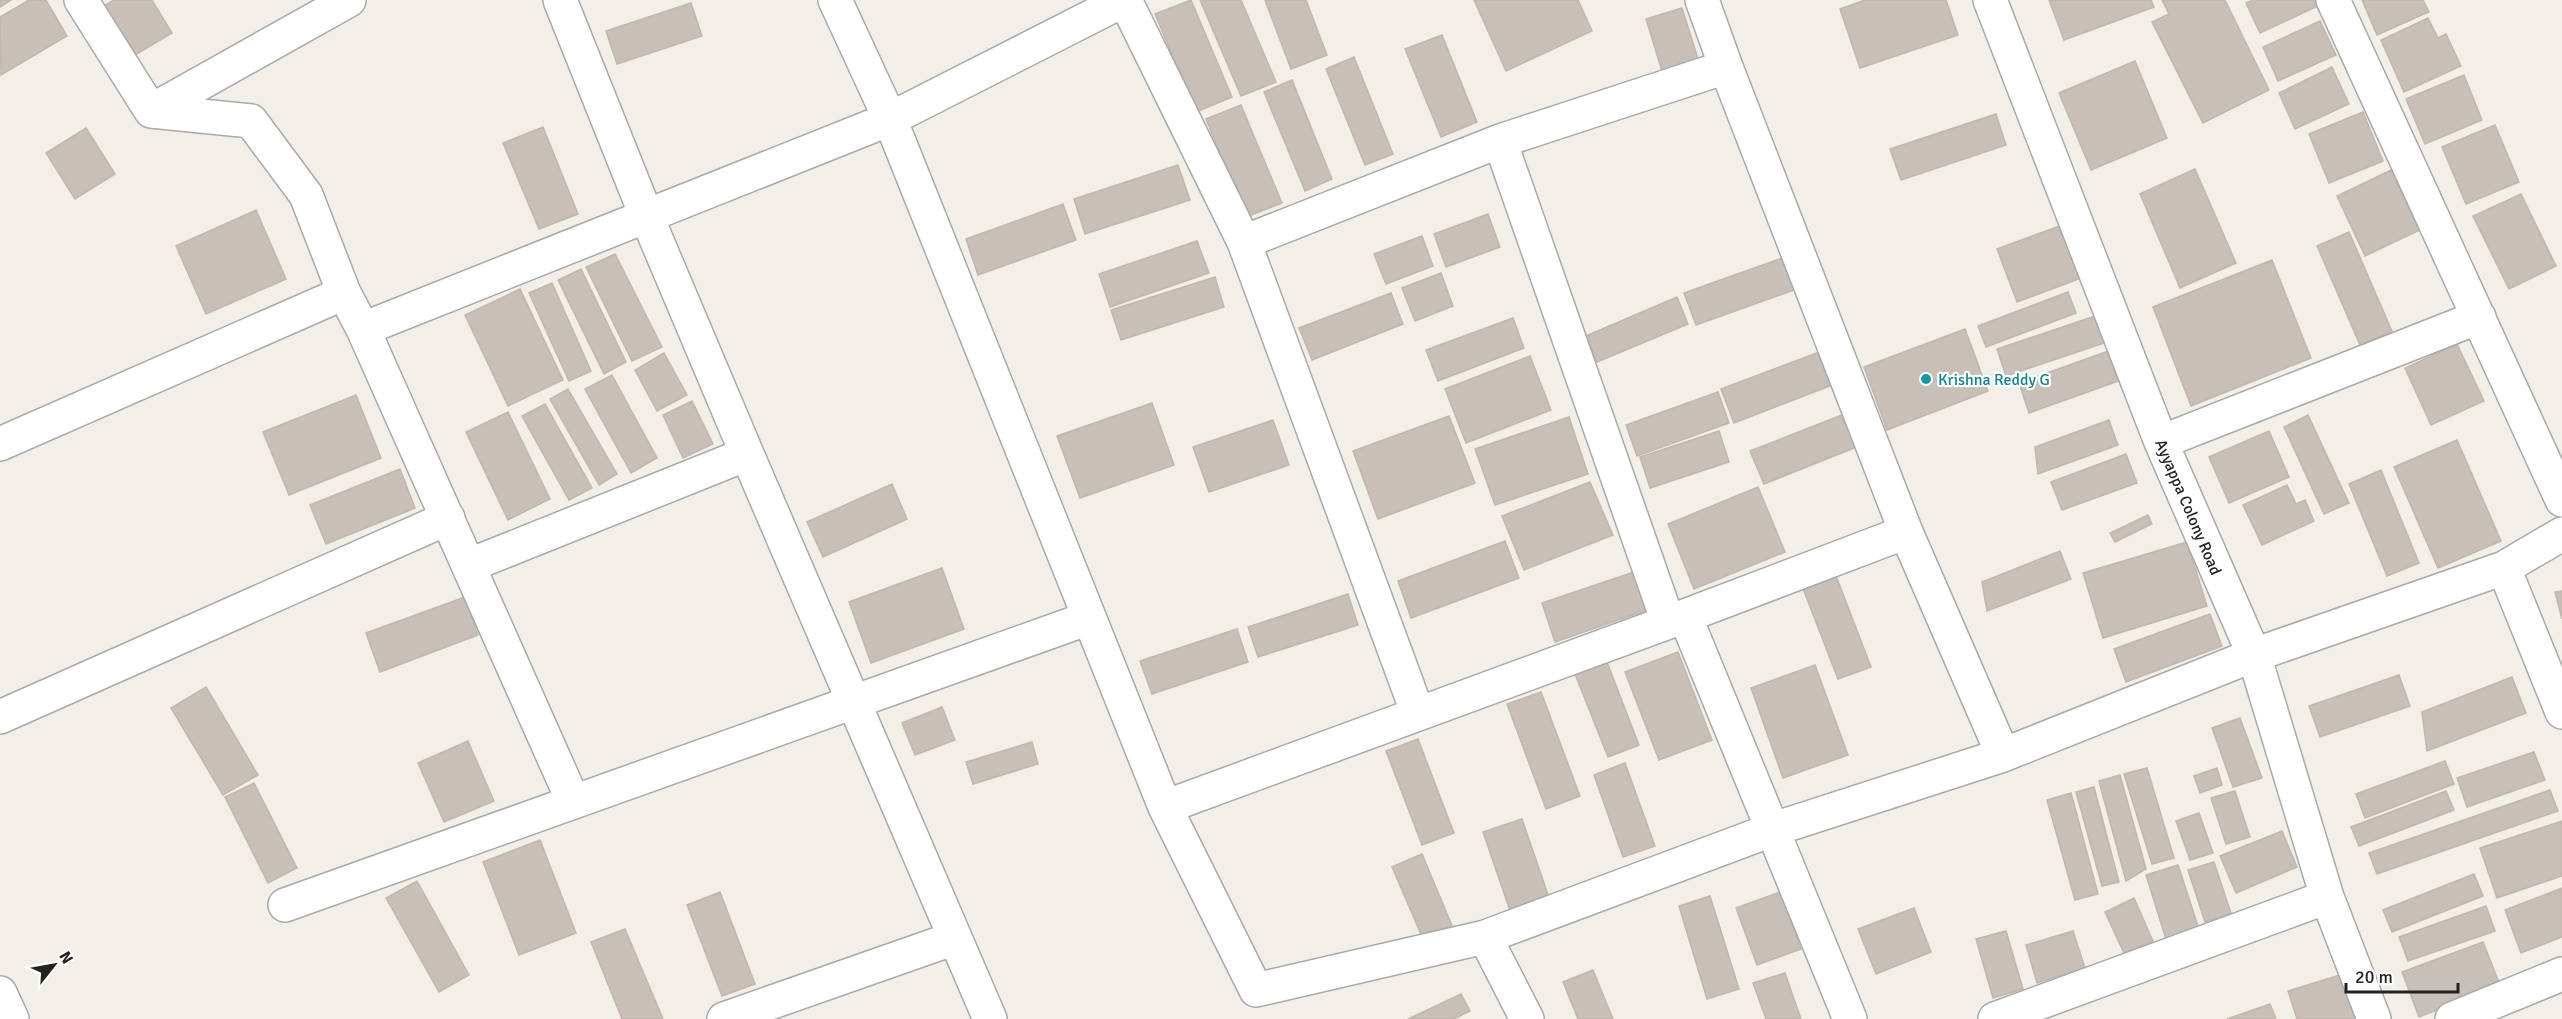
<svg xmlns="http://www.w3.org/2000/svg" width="2562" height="1019" font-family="Signika,sans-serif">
	<rect width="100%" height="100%" fill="#f2efe9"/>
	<path fill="#c7bfb8" stroke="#c4b6ab" stroke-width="1.5" d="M0,0H11L0,7Z
		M29,0H46L67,36L1,75L0,17Z
		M114,0H152L172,33L130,58L100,8Z
		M1191,0L1232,97L1196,112L1155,14Z
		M1200,0H1241L1276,82L1241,96Z
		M1265,0H1306L1327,55L1291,69Z
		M1474,0H1578L1592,31L1506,71Z
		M1865,0H1946L1958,35L1860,68L1840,9Z
		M2049,0H2151L2154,7L2064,40Z
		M2162,0H2225L2269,90L2203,123L2152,22L2169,14Z
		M2253,0H2315L2318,6L2260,33L2246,3Z
		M2362,0H2423L2429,12L2377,35Z
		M691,3L702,36L617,64L606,31Z
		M1682,8L1698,59L1662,71L1646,19Z
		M2428,18L2438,38L2446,34L2461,66L2404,92L2381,40Z
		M2320,21L2336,55L2278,81L2263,47Z
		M1442,35L1477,122L1441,137L1405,49Z
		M1354,57L1393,154L1365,165L1326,69Z
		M2135,61L2167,138L2091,170L2059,93Z
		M2332,67L2349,104L2295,129L2279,93Z
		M2464,75L2482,120L2425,144L2406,99Z
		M1292,80L1332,179L1305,191L1264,92Z
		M1241,105L1282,203L1246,217L1206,119Z
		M2363,112L2383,161L2329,183L2309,134Z
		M1996,114L2006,145L1901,180L1890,149Z
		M2495,125L2519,182L2466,204L2442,147Z
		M543,127L578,214L539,229L503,143Z
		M86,128L115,174L75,199L46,153Z
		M1178,165L1190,200L1085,234L1074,199Z
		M2195,169L2236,263L2180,288L2140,194Z
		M2391,170L2420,230L2365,256L2337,196Z
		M2521,194L2556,266L2509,289L2473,216Z
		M1063,204L1076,240L978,275L966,239Z
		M256,210L286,279L206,314L176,246Z
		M1488,214L1500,247L1446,267L1434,234Z
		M2065,224L2084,277L2017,302L1997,249Z
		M2349,232L2392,331L2360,345L2317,246Z
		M1422,236L1433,266L1386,284L1374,254Z
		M1197,241L1209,273L1110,307L1099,274Z
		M615,254L662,347L632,361L586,267Z
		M1782,258L1794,290L1696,325L1684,293Z
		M2272,260L2311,358L2191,406L2153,307Z
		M581,269L626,362L604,374L558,280Z
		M1441,273L1453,306L1415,321L1402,288Z
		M1215,277L1224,307L1121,340L1111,310Z
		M552,283L591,371L569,381L529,293Z
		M520,289L563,380L508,406L465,315Z
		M2068,292L2076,313L1986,347L1978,326Z
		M1391,293L1403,324L1312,360L1299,328Z
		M1677,297L1688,324L1597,362L1586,336Z
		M2098,315L2107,342L2006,376L1997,349Z
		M1513,318L1524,348L1438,381L1426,350Z
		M1965,329L1988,391L1887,430L1864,367Z
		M2457,344L2484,401L2431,425L2405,368Z
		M2114,349L2124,379L2029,413L2019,383Z
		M1822,351L1835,384L1734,423L1721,389Z
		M664,353L687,395L657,411L635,370Z
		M1530,356L1551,410L1466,443L1445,389Z
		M612,375L657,458L631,473L585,389Z
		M568,389L617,474L599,485L550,399Z
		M1718,392L1729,423L1637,456L1626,425Z
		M356,395L381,458L289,495L263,432Z
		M692,401L713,444L683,458L663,415Z
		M1152,403L1174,465L1080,498L1057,436Z
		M545,404L592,488L569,500L522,416Z
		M1852,411L1864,444L1764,484L1750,451Z
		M508,412L550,499L508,520L466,432Z
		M2308,415L2349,503L2324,514L2284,427Z
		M1449,416L1475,483L1378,519L1353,451Z
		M1569,417L1588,474L1495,505L1475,449Z
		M1273,420L1289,465L1209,492L1193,447Z
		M2109,420L2118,445L2038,474L2035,447Z
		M1719,431L1729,462L1650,488L1640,457Z
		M2269,431L2289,477L2229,503L2209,457Z
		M2457,440L2501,541L2438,568L2394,467Z
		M2126,454L2137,483L2062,510L2051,482Z
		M400,469L415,508L326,544L310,505Z
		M2381,470L2419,563L2387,576L2349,484Z
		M1590,482L1613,535L1524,570L1502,516Z
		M892,484L907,519L823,557L807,522Z
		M2287,485L2296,504L2305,500L2314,521L2262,545L2243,505Z
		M1758,487L1785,552L1694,589L1668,524Z
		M2148,515L2152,524L2115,542L2110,533Z
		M1505,541L1519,578L1411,618L1398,581Z
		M2187,542L2207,606L2103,638L2083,573Z
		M2060,551L2071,579L1987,611L1982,582Z
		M942,568L964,629L871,663L849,602Z
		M1634,572L1647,610L1555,642L1542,603Z
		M1835,573L1871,667L1838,679L1802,586Z
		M2562,591V619L2555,592Z
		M1348,594L1358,625L1258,657L1248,627Z
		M465,597L478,635L380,672L366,633Z
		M2210,614L2222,646L2126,682L2114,649Z
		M1237,629L1248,662L1152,694L1140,661Z
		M1678,652L1712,740L1659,760L1625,672Z
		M1605,657L1639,745L1608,757L1573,669Z
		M1815,665L1848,755L1783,778L1751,688Z
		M2399,675L2410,706L2320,737L2309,706Z
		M2512,677L2526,713L2427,751L2422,712Z
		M206,687L258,775L223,795L171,708Z
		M1541,692L1580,796L1546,809L1507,704Z
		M942,707L955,740L915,755L902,723Z
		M2240,718L2262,778L2233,787L2212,728Z
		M1418,739L1454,833L1422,845L1386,751Z
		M468,741L494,801L444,822L418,763Z
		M1032,742L1038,764L973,784L966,762Z
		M2534,752L2545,780L2467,807L2457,778Z
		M2445,761L2454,784L2365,818L2356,794Z
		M1625,763L1655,846L1623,857L1594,775Z
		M2147,768L2174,858L2152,864L2124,774Z
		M2217,768L2222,785L2200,793L2194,776Z
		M2120,775L2146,869L2126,881L2099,781Z
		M254,783L297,868L268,883L225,797Z
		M2094,787L2119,882L2102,886L2076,792Z
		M2550,790L2558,811L2377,874L2369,853Z
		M2235,791L2250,837L2226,844L2211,798Z
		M2446,791L2454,810L2359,846L2351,827Z
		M2071,793L2098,894L2075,900L2047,800Z
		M2199,813L2213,853L2190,860L2176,821Z
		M1522,819L1555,915L1516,928L1483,832Z
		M2562,821V876L2497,898L2480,848Z
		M2282,831L2297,867L2236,893L2220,856Z
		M540,840L576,933L519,955L483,862Z
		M1422,854L1461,947L1432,960L1392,867Z
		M2214,862L2231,913L2205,922L2188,870Z
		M2178,865L2199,929L2166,939L2146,875Z
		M2474,874L2483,896L2392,932L2383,910Z
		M417,881L469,975L439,992L386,898Z
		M2562,888V937L2521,953L2505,910Z
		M720,892L755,984L722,996L687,905Z
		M1780,892L1801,949L1757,965L1736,908Z
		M1710,896L1739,989L1707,999L1679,906Z
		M2134,898L2153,941L2124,953L2105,912Z
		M2486,906L2495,931L2408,961L2399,937Z
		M1914,908L1931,952L1876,974L1858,929Z
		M625,929L663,1019H622L591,942Z
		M2006,931L2023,989L1993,998L1976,939Z
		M2073,931L2085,968L2037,983L2026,945Z
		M2483,942L2500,985L2419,1017L2402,972Z
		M1593,970L1613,1019H1578L1563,982Z
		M2353,971L2368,1019H2297L2288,991Z
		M1785,973L1801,1019H1766L1753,983Z
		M1461,994L1470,1011L1454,1019H1408Z
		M2270,1004L2276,1019H2227Z"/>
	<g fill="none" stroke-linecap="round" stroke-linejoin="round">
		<g stroke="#a9a9a9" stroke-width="36">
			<path id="minor" d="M81,0L151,111
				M349,0L151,111L251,121L306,195L344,293L363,329
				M560,0L646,215L747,454L990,1019
				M835,0L890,119L1165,807L1256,990L1485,937L1774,829L2003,755L2254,655L2504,568L2562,534
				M1125,0L1244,242L1418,714
				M1702,0L1726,67L1906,532L2003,755
				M1990,0L2161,442L2254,655L2327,897L2374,1019
				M2333,0L2562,500
				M1500,141L1668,622
				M1244,242L1500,141L1726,67
				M2161,442L2479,317
				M0,444L344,293
				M470,565L747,454
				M2504,568L2562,712
				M1685,616L1850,1019
				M0,717L448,518
				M573,801L363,329L890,119L1124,0
				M1165,807L1685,616L1906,532
				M285,905L1089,618
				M1485,937L1527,1019
				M0,993L12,1019
				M724,1019L955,938
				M1995,1019L2327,897
				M2452,1019L2562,974"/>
		</g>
		<use href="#minor" stroke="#fff" stroke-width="33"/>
	</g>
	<circle fill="#0f9aa8" stroke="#fff" stroke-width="2" cx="1926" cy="379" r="6"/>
	<g text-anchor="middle" stroke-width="4.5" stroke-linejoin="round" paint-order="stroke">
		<g font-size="16" fill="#0d838f" stroke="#fff" text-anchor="start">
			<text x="1938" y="385">Krishna Reddy G</text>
		</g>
		<g font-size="16" fill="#222" stroke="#fff">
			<text transform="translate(2189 507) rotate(67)" y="6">Ayyappa Colony Road</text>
		</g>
	</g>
	<g transform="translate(54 965) rotate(59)" stroke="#ffffff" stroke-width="4.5" paint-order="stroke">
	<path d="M0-4.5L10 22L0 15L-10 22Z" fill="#222222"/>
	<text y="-9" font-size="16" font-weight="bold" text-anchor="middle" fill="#222222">N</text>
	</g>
	<path d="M2346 983v9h112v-9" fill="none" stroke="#222222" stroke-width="3"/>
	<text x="2355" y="983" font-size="18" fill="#222222" stroke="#ffffff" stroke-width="4.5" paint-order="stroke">20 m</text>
</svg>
